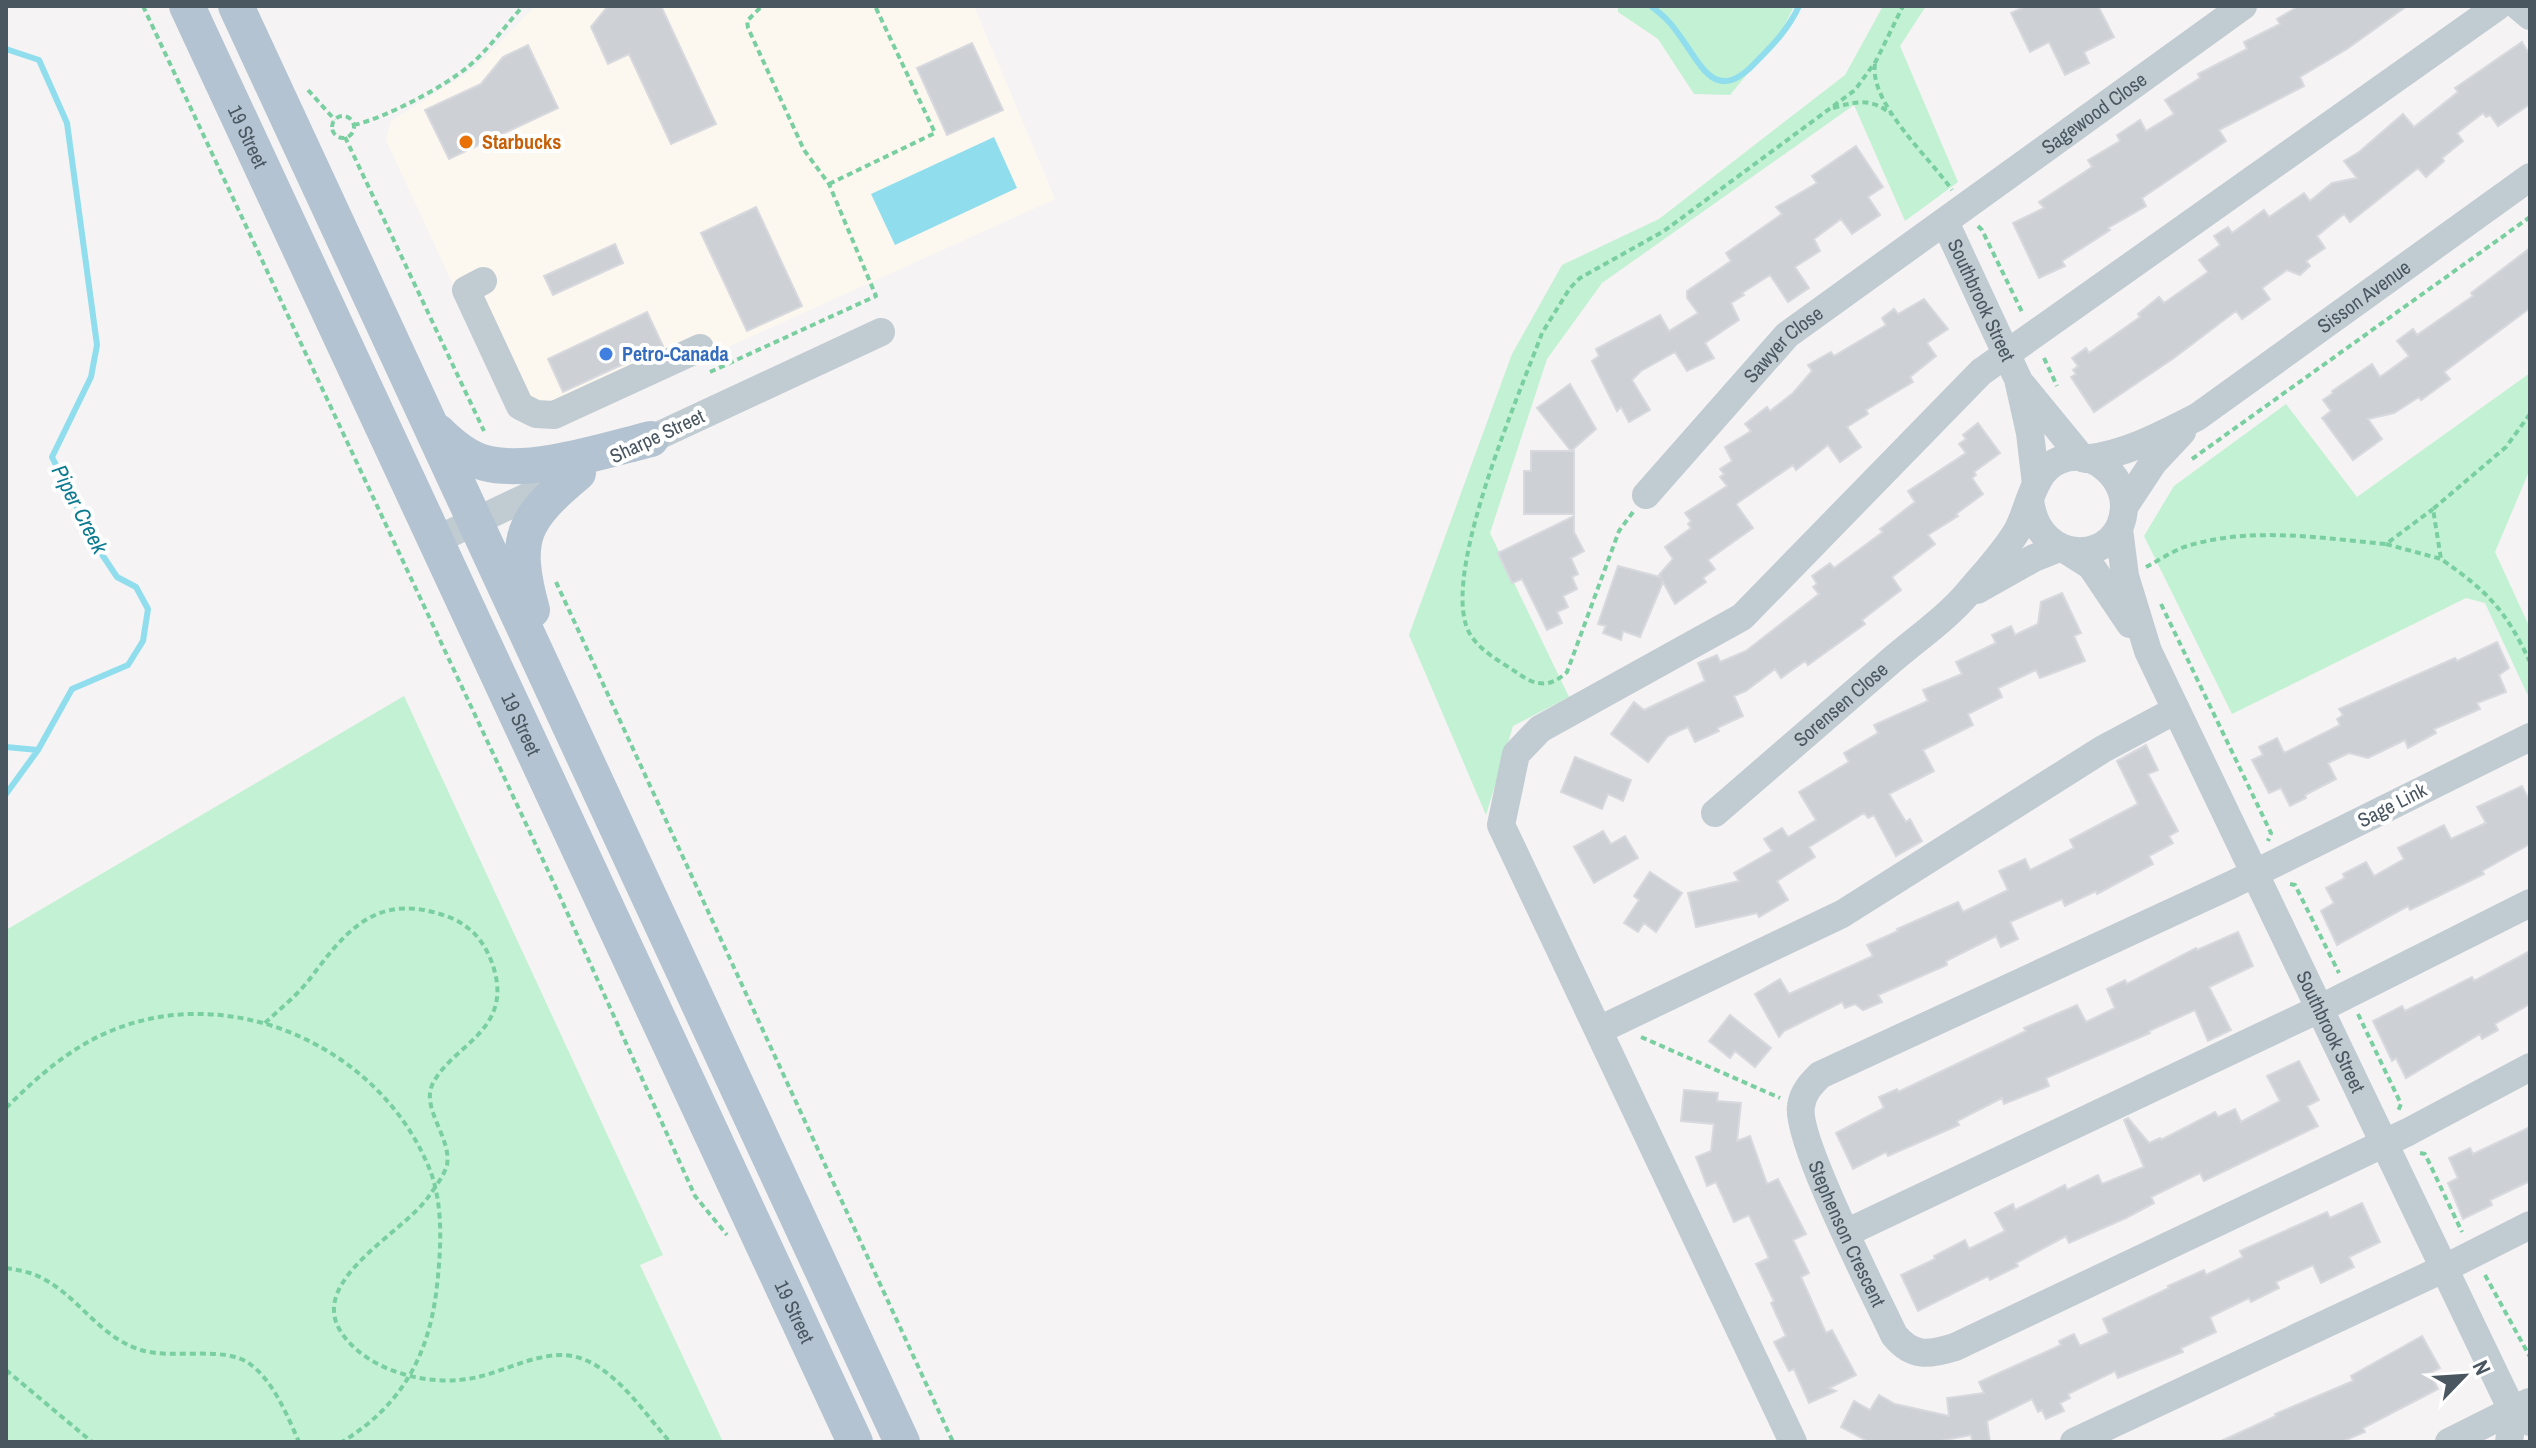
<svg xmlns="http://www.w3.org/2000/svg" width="2536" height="1448" font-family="'Archivo Narrow',sans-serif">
	<rect width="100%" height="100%" fill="#f5f3f3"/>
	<path fill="#fdf8ef" d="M535,6H974L1055,199L560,423L514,416L386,140L391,121L474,69Z"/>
	<path fill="#c3f1d3" d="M1618,6H1794L1781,33L1730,95L1694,94L1658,39L1618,12Z
		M1883,6H1926L1900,46L1958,182L1905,221L1854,105L1602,283L1547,359L1490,533L1569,697L1513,726L1486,815L1409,635L1512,354L1562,265L1659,219L1845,75Z
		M2530,373V469L2495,552L2530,628V700L2485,603L2466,598L2232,714L2144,536L2174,486L2286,404L2357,497Z
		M404,696L663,1255L640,1265L723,1442H6V930Z"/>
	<path fill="#90deed" d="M994,137L1017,188L895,245L871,194Z"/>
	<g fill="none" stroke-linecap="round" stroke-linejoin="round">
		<path stroke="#90deed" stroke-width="6" d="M1651,6C1661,14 1670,21 1677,32C1700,62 1714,105 1753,65C1772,46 1788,30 1799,6
			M6,49L39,60L67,123L97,345L91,377L52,457L95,544L117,577L136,587L148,609L143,641L128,665L72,689L38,750L6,794
			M6,747L38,750"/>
	</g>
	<path fill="#cdd0d5" stroke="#d7d9de" stroke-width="2" d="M608,6H661L716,124L671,144L629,54L608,64L591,27Z
		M2026,6H2098L2114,37L2084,52L2089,63L2065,75L2049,42L2030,52L2011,13Z
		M2299,6H2407L2347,49L2300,77L2304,86L2219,130L2226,141L2142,198L2146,206L2108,228L2110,230L2062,261L2065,266L2039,278L2013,223L2044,208L2039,202L2092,167L2088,160L2120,141L2117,135L2140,120L2146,131L2174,114L2165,100L2200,78L2198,74L2247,49L2244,42L2280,24L2277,19Z
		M2522,42L2530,55V104L2498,126L2490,115L2486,117L2483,113L2457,133L2463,141L2442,158L2444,161L2426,177L2418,168L2350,222L2344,214L2317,236L2325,248L2306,261L2310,266L2300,275L2287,270L2262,288L2270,299L2242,319L2236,311L2174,358L2094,412L2071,377L2076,374L2073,370L2078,366L2072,358L2086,348L2089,353L2140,317L2138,314L2159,297L2164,303L2208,272L2199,260L2220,245L2214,236L2228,227L2232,233L2264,210L2269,217L2304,193L2310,201L2332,183L2357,178L2344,161L2359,152L2403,114L2414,127L2458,92L2455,88Z
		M972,43L1003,110L947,135L917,68Z
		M528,45L558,108L449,159L425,110L481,84L503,57Z
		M1856,146L1883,187L1868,197L1880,215L1852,234L1841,219L1814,239L1820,251L1795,267L1809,288L1788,302L1770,275L1742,293L1744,295L1731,303L1739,320L1705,343L1714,358L1687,371L1675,352L1641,371L1632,380L1650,410L1629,422L1621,407L1617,411L1592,361L1599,356L1596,349L1660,315L1669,331L1698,313L1687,298V291L1731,261L1726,253L1782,214L1776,207L1817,183L1812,176Z
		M756,207L802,306L747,331L701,233Z
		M615,244L623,263L553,295L544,276Z
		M2530,248V308L2444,372L2450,379L2421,400L2419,397L2394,413L2368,419L2382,439L2353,460L2322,418L2331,411L2323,400L2333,393L2332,391L2372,364L2380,377L2409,356L2397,341L2413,329L2417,335L2473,296L2471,293Z
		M1924,299L1948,329L1927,343L1936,356L1910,377L1913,382L1866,410L1868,414L1847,427L1861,447L1840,462L1828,445L1796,470L1793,465L1736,504L1753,528L1708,560L1715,569L1703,578L1706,582L1675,604L1663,582L1640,637L1623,631L1621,640L1603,633L1606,626L1598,624L1618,566L1660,577L1659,575L1673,559L1665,547L1691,528L1688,524L1691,521L1685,513L1727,486L1720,477L1724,474L1720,469L1732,461L1725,447L1751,431L1745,424L1767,407L1770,411L1793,393L1812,371L1808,365L1831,352L1834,356L1886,325L1882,318L1894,309L1898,314Z
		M647,312L663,346L563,392L548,359Z
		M1570,384L1596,429L1571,451L1537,408Z
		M1978,423L2000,453L1974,472L1976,475L1972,478L1983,494L1956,514L1958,516L1928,535L1935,544L1892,577L1901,590L1862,620L1865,624L1808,665L1805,661L1781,678L1775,669L1746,691L1734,696L1743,716L1717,728L1719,731L1695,742L1688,727L1668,736L1648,762L1611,734L1634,702L1644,710L1705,681L1698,663L1717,655L1720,662L1746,651L1819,594L1813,587L1817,584L1812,576L1830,563L1834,568L1883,532L1880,529L1915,502L1908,491L1966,453L1959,444L1966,439L1963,435Z
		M1531,451H1574V514H1524V471H1531Z
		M1574,516V532L1584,551L1571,558L1578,574L1572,577L1577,589L1563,596L1568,607L1557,612L1562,623L1547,630L1522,579L1512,583L1498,553Z
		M2062,593L2081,633L2074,636L2085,661L2040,678L2036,670L1998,688L2002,697L1968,714L1973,725L1923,750L1934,771L1889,794L1906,822L1910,819L1922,841L1896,856L1874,815L1868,818L1864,813L1809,847L1815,857L1777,881L1788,900L1759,917L1757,913L1696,927L1688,893L1739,881L1734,873L1772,851L1764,839L1782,828L1788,837L1816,820L1799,792L1849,762L1844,753L1878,733L1874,725L1928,701L1923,690L1962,674L1956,662L1996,643L1992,635L2011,626L2015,635L2038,624L2041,602Z
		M2497,642L2509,668L2499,675L2506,692L2477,703L2480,709L2434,729L2436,733L2408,748L2405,740L2368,758L2349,753L2328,763L2336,779L2305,795L2306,798L2290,806L2281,788L2269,793L2252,760L2263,755L2259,747L2277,738L2284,753L2340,725L2337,719L2343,715L2339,709L2455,658L2457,661Z
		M2146,745L2158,770L2148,774L2178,831L2169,836L2173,843L2149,856L2153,864L2097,894L2096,891L2065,906L2062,899L2010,922L2018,939L2001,947L1996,936L1946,961L1947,965L1878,995L1882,1002L1863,1010L1855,1004L1845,1008L1842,1002L1784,1031L1779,1037L1755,994L1780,979L1789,994L1873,956L1867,945L1898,931L1897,929L1958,902L1963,912L2008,890L1999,871L2025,859L2030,870L2074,848L2070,840L2138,804L2117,761Z
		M1575,757L1631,780L1623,801L1608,794L1602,809L1561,792Z
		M2522,786L2530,802V844L2482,871L2484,874L2410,910L2408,906L2337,945L2321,911L2334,903L2326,888L2345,878L2343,874L2366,862L2374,876L2404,859L2398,848L2444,825L2451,839L2486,823L2477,807Z
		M1603,831L1611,844L1625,836L1638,858L1594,883L1574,847Z
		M1650,872L1682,893L1656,932L1644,923L1638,932L1624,923L1639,900L1634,896Z
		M2238,932L2253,966L2209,987L2231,1030L2208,1041L2195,1010L2149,1031L2150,1033L2046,1078L2049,1086L2004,1104L2002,1098L1957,1121L1959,1125L1888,1156L1886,1152L1853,1169L1836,1133L1884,1108L1879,1097L1897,1089L1898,1092L2026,1031L2024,1028L2077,1005L2086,1022L2115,1008L2107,989L2125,980L2127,984L2196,948L2197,950Z
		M2530,951V1004L2495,1024L2498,1030L2482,1039L2480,1034L2406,1078L2396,1058L2392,1061L2373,1021L2402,1006L2405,1011L2472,977L2474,981Z
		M1730,1015L1771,1048L1755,1067L1735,1051L1730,1058L1709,1041Z
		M2299,1061L2319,1100L2307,1106L2318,1126L2204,1181L2200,1173L2151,1197L2154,1203L2126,1218L2069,1243L2066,1236L2016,1263L2018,1266L1990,1280L1988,1276L1918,1311L1901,1275L1935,1259L1934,1256L1965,1240L1969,1249L2005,1231L1995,1213L2013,1204L2015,1210L2065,1185L2067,1190L2098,1175L2102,1184L2144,1167L2124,1120L2128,1118L2149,1143L2160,1138L2161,1140L2215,1112L2218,1117L2235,1109L2241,1122L2280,1101L2267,1076Z
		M1684,1090L1718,1093L1717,1101L1741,1103L1737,1141L1750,1136L1767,1184L1778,1179L1806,1234L1793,1240L1809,1273L1801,1277L1826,1333L1832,1330L1856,1375L1829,1388L1836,1391L1809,1403L1794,1369L1789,1371L1774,1342L1786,1336L1771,1303L1774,1301L1756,1264L1769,1258L1749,1215L1734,1222L1716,1182L1707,1186L1696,1157L1711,1151L1714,1124L1681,1121Z
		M2530,1127V1181L2490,1200L2492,1205L2463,1219L2448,1183L2458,1178L2449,1158L2470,1148L2473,1154Z
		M2362,1203L2380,1242L2349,1257L2354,1267L2321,1283L2313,1265L2276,1282L2279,1288L2251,1302L2249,1298L2210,1317L2216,1332L2181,1348L2183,1352L2118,1378L2115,1371L2068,1394L2070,1398L2060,1403L2064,1411L2046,1419L2042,1410L2038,1412L2032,1399L1987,1421L1990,1442H1972L1971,1435L1935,1442H1869L1841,1427L1854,1401L1870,1410L1879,1395L1895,1404L1949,1416L1947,1398L1984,1393L1979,1382L2061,1345L2059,1341L2074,1334L2080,1346L2109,1333L2103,1319L2169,1288L2168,1286L2204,1270L2206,1275L2243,1257L2240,1251L2327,1212L2330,1218Z
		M2422,1336L2440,1368L2430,1373L2438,1389L2363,1428L2365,1432L2341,1442H2219L2276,1416L2275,1414L2353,1381L2351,1376Z"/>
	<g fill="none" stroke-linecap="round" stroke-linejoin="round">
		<path stroke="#7acfa1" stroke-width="4" stroke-dasharray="6 4" stroke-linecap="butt" d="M143,6L557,890L695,1196L727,1235
			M1875,64C1869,103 1930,158 1952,190
			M308,90L335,120
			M1833,108C1857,101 1872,98 1891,114
			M332 127a11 11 0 1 1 22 0a11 11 0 1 1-22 0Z
			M354,125C385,118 444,87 469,66C489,49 506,25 523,6
			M345,137L484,431
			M829,184L935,133L875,6
			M1978,226L1982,230L2023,314
			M2044,358L2057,386
			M710,372L876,296L829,184L804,150L748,28L747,21L762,6
			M2530,414L2506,447L2433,509L2441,559C2488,592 2505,609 2530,662
			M2192,459L2530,217
			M1633,512L1619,531L1567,672C1551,687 1537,687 1519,674C1500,661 1473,648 1466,625C1446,562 1518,398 1542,333L1570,288L1580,278L1664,231L1855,90L1876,61L1903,6
			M2386,544L2441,559
			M2146,567C2158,561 2171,552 2184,547C2249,526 2320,538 2386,544L2433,509
			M556,582L953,1442
			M2161,604L2271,833L2268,841
			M2290,884L2295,885L2339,973
			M2358,1014L2401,1104L2398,1111
			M265,1023C281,1008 299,994 312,976C341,938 369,900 424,910C439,913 456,918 468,928C487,942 500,975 497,998C492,1037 450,1051 433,1083C420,1108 452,1138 447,1165C444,1176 435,1187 429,1196C405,1232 307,1280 341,1332C368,1373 433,1388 478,1377C512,1369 549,1346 583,1359C620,1374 644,1413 670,1442
			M1641,1037L1780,1098
			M6,1108C38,1076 71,1047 113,1030C232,982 376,1046 427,1163C445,1202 441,1253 436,1294C427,1360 399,1407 342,1442
			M2420,1153L2425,1154L2462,1232
			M6,1268C18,1270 31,1272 42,1278C79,1297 99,1337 141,1350C173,1360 224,1345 250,1364C274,1382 287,1415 299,1442
			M2485,1275L2530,1357
			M6,1370L92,1442"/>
		<g stroke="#c1cbd2" stroke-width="28">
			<path d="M2518,6L2530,16"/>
			<path id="s1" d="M1945,222L2018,379L2030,433L2036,484"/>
			<path d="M483,281L466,290L520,406L536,414L554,415L700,348"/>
			<path d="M2023,386L2082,458"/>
			<path d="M632,448L881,332"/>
			<path id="s2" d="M2085,459C2126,454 2160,436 2197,417L2530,177"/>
			<path id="s3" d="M1646,495L1787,335L2243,6"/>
			<path d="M2124,507L2153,463L2182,432"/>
			<path id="s4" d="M2119,529L2125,576L2148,651L2513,1412L2530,1422"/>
			<path d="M434,541L561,481"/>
			<path d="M2069,552L2091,566L2130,624"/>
			<path d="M1977,590L2034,558L2059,548"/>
			<path id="s5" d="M2530,737L2231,885L1820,1075C1811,1084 1803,1092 1801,1106C1795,1140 1876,1296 1894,1335C1913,1358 1929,1355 1955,1347L2408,1132L2530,1067"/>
			<path id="s6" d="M1715,813C1772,764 1829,715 1885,666C1912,642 1945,620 1968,593C1984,574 2004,553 2017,531C2030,508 2032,471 2060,460C2091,448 2123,474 2124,505C2124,565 2037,570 2030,499"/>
			<path d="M1599,1030L1842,914L2103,749L2176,710"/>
			<path d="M1846,1233L2319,1009L2530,903"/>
			<path d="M1793,1442L1501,825L1516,754L1540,729L1742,617L1981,372L2498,6"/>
			<path d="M2074,1442L2445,1268L2530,1225"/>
			<path d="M2449,1442L2529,1402"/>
			<path d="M2509,1442L2513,1412"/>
		</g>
		<g stroke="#b3c3d1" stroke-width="36">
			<path id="s7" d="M187,6L855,1442"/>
			<path d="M236,6L902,1442"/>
			<path d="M438,432C451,445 466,458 485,463C530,475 606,450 651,439"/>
			<path d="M532,610C512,537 523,519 578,473"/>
		</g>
	</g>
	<circle fill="#e8710a" stroke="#fff" stroke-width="3" cx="466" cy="142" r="8"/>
	<circle fill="#3f7fe0" stroke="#fff" stroke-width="3" cx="606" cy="354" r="8"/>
	<g text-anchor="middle" stroke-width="8" stroke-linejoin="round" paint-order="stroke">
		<g font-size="20" fill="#4a5761" stroke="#fff">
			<text dy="7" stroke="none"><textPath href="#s3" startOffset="592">Sagewood Close</textPath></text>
			<text dy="7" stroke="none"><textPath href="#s7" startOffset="144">19 Street</textPath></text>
			<text dy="7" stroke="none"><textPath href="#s2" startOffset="326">Sisson Avenue</textPath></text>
			<text dy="7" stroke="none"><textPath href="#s1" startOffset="86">Southbrook Street</textPath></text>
			<text dy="7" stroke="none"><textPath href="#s3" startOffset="204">Sawyer Close</textPath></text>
			<text transform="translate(657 436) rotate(-25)" y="7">Sharpe Street</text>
			<text dy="7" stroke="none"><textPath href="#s6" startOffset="166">Sorensen Close</textPath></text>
			<text dy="7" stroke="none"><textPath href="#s7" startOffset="792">19 Street</textPath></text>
			<text transform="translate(2392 805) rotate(-27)" y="7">Sage Link</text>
			<text dy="7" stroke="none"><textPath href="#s4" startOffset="548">Southbrook Street</textPath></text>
			<text dy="7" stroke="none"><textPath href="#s5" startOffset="960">Stephenson Crescent</textPath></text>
			<text dy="7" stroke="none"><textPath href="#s7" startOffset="1440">19 Street</textPath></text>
		</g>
		<g font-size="20" font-weight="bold" fill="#c56008" stroke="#fff" text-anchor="start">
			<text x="482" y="149">Starbucks</text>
		</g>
		<g font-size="20" font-weight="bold" fill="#366cbe" stroke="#fff" text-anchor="start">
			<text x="622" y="361">Petro-Canada</text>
		</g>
		<g font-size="22" font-style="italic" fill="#0d7c91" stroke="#fff">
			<text transform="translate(80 509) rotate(63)" y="8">Piper Creek</text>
		</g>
	</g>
	<rect width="2536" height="1448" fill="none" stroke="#4a5761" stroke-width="16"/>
	<g transform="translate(2464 1376) rotate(65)" stroke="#ffffff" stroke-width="6" paint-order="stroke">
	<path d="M0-6L14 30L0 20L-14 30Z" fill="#4a5761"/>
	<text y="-12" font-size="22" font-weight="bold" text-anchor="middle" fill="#4a5761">N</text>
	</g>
</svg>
